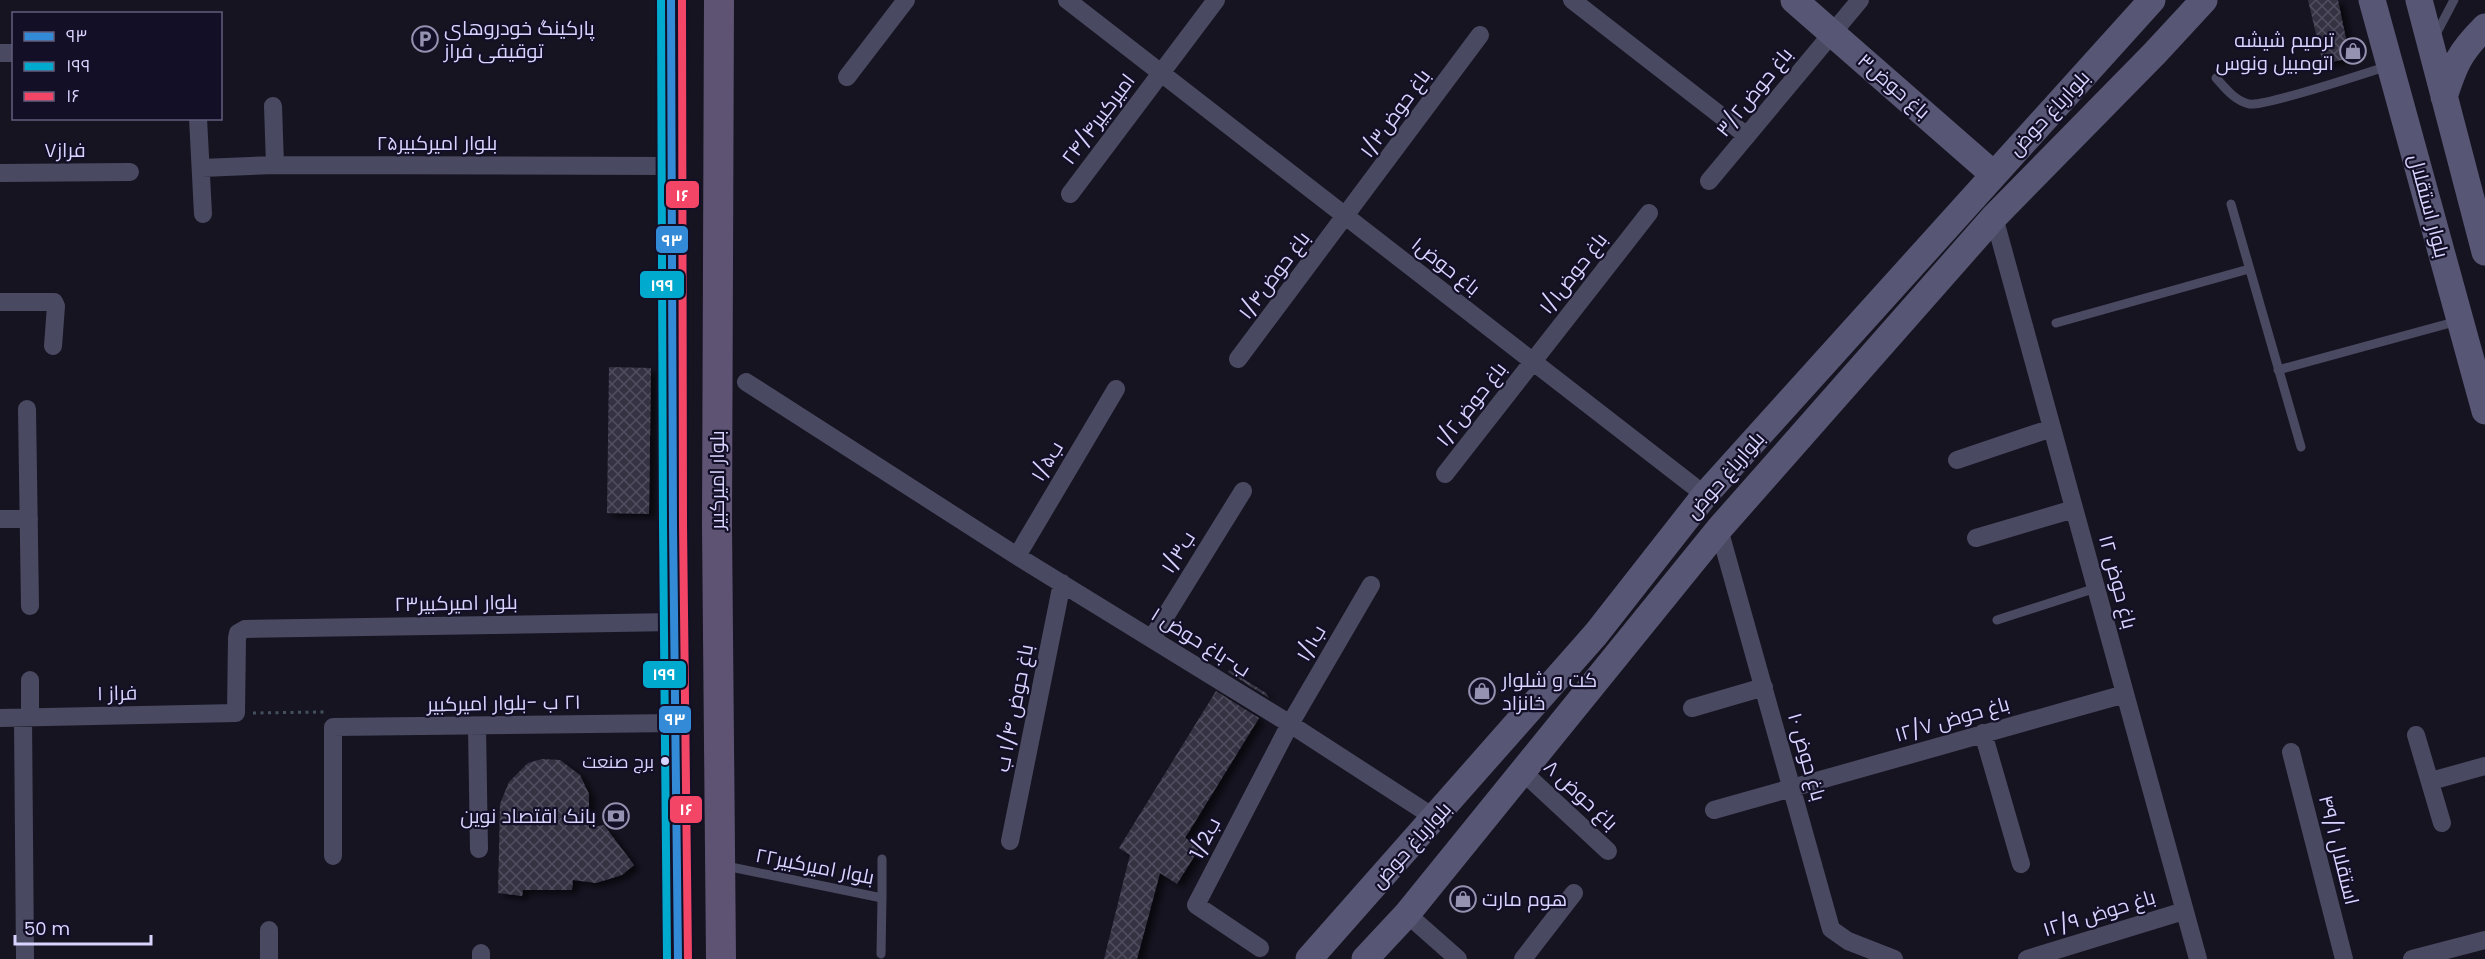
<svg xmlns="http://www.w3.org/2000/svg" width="2485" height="959" font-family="Poppins,Cairo,sans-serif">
	<defs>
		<pattern id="building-cross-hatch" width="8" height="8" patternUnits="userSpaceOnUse" patternTransform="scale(1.5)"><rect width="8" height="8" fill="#343243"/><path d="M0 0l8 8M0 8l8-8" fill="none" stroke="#514f5f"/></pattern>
		<filter id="shadow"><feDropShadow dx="6" dy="4" stdDeviation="3" flood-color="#0009"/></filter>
	</defs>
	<rect width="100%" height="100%" fill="#161421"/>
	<path fill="url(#building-cross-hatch)" filter="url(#shadow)" d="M2308,0H2338L2350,58L2323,64Z
		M609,367L651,368L649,514L607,513Z
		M1229,670L1266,693L1269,698L1228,672Z
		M1216,691L1259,718L1185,838L1200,847L1177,884L1160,873L1137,959H1104L1130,855L1119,848Z
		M542,759L560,760L580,775L589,794V828L604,825L634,865L622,875L596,883L573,880L572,890H523L522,896L498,893L500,804L509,782L528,763Z"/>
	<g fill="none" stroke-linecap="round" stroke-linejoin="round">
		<path stroke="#44505f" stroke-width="3" stroke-dasharray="3 4.5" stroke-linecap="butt" d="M253,713L324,712"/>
		<path stroke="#4a4962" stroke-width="9" d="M2434,38L2454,0
			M2216,78C2226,89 2234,100 2249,104C2264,107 2366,73 2388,66
			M2231,204L2301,447
			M2056,323L2249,269
			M2278,370L2458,321
			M1997,620L2096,588
			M726,866L882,898L881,954
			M882,898V859"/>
		<path stroke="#4a4962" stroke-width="18" d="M1067,0L1705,495
			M1572,0L1747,136
			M0,53H14
			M847,77L906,0
			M273,106L275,165
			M198,118L203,214
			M202,168L275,165L672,166
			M0,173L130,172
			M1709,181L1860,0
			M1070,194L1216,0
			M1994,217L2198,959
			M0,302H54L56,306L53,346
			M1238,359L1480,35
			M746,382L1017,556L1290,724L1435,818
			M27,409L30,606
			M1957,460L2052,428
			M1445,474L1649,213
			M0,519H29
			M1719,529L1831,929L1848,941L1894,959
			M1976,538L2074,509
			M1017,556L1116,389
			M1152,638L1243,491
			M30,680V717
			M1692,708L1764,687
			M23,717L25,959
			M0,718L236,713L237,638L238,633L245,629L675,622
			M477,727L479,849
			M1983,733L2021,864
			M2416,735L2442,823
			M2291,752L2344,959
			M1523,772L1608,851
			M2431,781L2485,766
			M1714,810L2125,694
			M1010,841L1062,583
			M333,856V727L675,723
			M1407,914L1458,959
			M1260,948L1196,905L1290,724L1371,585
			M481,953V959
			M269,959V930
			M1523,959L1574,893
			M2027,959L2184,911
			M2412,959L2485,940"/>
		<path stroke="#575674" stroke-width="27" d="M1794,0L1993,174
			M2372,0L2485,411
			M2419,0L2485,252
			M2444,97C2455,63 2460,52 2485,27
			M1309,959L1596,634L1705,495L2152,0
			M1365,959L1407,914L1719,529L1994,217L2155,53L2204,0"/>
		<path stroke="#5e5373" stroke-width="30" d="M671,0L673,525L678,959
			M719,0L717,526L721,959"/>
		<g stroke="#130f26" stroke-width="12">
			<path id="bus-1" d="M671,0L673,525L678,959"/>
		</g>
		<g stroke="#130f26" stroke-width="12">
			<path id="bus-2" d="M661,0L663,525L667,959"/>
		</g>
		<g stroke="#130f26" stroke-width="12">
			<path id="bus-3" d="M682,0L683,525L688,959"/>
		</g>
		<use href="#bus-1" stroke="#338bd7" stroke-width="8"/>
		<use href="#bus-2" stroke="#00a9ce" stroke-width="8"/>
		<use href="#bus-3" stroke="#f34667" stroke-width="8"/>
	</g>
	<defs>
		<g id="parking-ring" transform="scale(1.35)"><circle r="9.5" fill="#130f26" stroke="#9591b1" stroke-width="1.5"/><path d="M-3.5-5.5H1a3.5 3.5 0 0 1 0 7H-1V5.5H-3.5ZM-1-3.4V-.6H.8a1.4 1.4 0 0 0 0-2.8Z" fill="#9591b1"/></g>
		<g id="shop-ring" transform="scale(1.35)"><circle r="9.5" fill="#130f26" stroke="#9591b1" stroke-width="1.5"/><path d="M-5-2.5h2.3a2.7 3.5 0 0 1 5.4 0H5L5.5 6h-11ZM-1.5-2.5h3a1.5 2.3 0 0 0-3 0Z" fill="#9591b1"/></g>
		<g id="bank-ring" transform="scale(1.35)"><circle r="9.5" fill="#130f26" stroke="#9591b1" stroke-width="1.5"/><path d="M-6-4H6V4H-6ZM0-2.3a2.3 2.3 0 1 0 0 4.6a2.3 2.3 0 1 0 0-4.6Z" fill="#9591b1"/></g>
	</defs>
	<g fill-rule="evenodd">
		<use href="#parking-ring" x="425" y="39"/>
		<use href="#shop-ring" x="2353" y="51"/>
		<use href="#shop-ring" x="1482" y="691"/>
		<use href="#bank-ring" x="616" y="816"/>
		<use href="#shop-ring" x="1463" y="899"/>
	</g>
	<circle fill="#d9d4ff" stroke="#130f26" stroke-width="2" cx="665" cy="761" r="5"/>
	<g text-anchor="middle" stroke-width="4.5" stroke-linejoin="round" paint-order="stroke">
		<g font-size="18" fill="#d9d4ff" stroke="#130f26" text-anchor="end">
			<text x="654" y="768">برج صنعت</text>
		</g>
		<g font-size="20" fill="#d9d4ff" stroke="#130f26" text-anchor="start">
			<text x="444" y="35">پارکینگ خودروهای<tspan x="444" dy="23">توقیفی فراز</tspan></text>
			<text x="2334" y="47" text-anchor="end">ترمیم شیشه<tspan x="2334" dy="23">اتومبیل ونوس</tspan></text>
			<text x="1502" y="687">کت و شلوار<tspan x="1502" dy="23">خانزاد</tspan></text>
			<text x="596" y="823" text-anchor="end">بانک اقتصاد نوین</text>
			<text x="1482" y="906">هوم مارت</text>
		</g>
		<g font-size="20" fill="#d9d4ff" stroke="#130f26">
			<text transform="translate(1894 86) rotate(41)" y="7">باغ حوض۳</text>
			<text transform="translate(1754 92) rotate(-51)" y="7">باغ حوض۳/۲</text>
			<text transform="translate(1395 113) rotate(-54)" y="7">باغ حوض۱/۳</text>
			<text transform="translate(2049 113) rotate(-47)" y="7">بلوارباغ حوض</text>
			<text transform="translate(1098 119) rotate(-53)" y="7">امیرکبیر۲۴/۴</text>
			<text x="437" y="150">بلوار امیرکبیر۲۵</text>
			<text x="65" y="157">فراز۷</text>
			<text transform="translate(2429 206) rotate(75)" y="7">بلوار استقلال</text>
			<text transform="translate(1446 266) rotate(38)" y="7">باغ حوض۱</text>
			<text transform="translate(1573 273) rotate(-52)" y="7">باغ حوض۱/۱</text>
			<text transform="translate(1274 275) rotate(-53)" y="7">باغ حوض۱/۴</text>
			<text transform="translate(1471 404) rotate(-52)" y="7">باغ حوض۱/۲</text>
			<text transform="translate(1047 461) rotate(-59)" y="7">ب۱/۵</text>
			<text transform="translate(1725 475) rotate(-49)" y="7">بلوارباغ حوض</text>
			<text transform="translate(717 480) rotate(-90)" y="7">بلوار امیرکبیر</text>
			<text transform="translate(1178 552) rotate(-58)" y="7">ب۱/۳</text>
			<text transform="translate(2118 582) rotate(75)" y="7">۱۲ باغ حوض</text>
			<text transform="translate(456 603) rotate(-1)" y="7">۲۳بلوار امیرکبیر</text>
			<text transform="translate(1201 642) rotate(32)" y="7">۱ ب-باغ حوض</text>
			<text transform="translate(1311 643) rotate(-60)" y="7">ب۱/۱</text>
			<text transform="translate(117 693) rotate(-1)" y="7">فراز ۱</text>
			<text transform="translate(504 703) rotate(-1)" y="7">٢١ ب -بلوار امیرکبیر</text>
			<text transform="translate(1014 708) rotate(-79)" y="7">باغ حوض ۱/۴ ب</text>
			<text transform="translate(1952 719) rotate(-16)" y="7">۱۲/۷ باغ حوض</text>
			<text transform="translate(1807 757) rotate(74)" y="7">۱۰ باغ حوض</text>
			<text transform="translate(1581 795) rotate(43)" y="7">۸ باغ حوض</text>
			<text transform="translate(1205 838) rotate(-63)" y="7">1/2ب</text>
			<text transform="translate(1411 845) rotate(-48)" y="7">بلوارباغ حوض</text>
			<text transform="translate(2339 850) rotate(76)" y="7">۴۹/۱ استقلال</text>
			<text transform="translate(815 866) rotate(11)" y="7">بلوار امیرکبیر۲۲</text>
			<text transform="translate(2099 913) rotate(-17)" y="7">۱۲/۹ باغ حوض</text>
		</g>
	</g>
	<g stroke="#130f26" stroke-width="2">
		<rect x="665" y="180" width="35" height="29" rx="6" fill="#f34667"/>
		<rect x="655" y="225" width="34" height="29" rx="6" fill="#338bd7"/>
		<rect x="639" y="270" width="46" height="29" rx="6" fill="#00a9ce"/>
		<rect x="642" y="660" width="45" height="29" rx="6" fill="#00a9ce"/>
		<rect x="658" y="705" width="34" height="29" rx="6" fill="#338bd7"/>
		<rect x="669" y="795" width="34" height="29" rx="6" fill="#f34667"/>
	</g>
	<g font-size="16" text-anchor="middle" font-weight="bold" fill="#fff">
		<text x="682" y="201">۱۶</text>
		<text x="672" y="246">۹۳</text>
		<text x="662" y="291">۱۹۹</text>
		<text x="664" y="680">۱۹۹</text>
		<text x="675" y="725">۹۳</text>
		<text x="686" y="815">۱۶</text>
	</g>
	<rect x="12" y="12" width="210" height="108" fill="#130f26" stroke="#625e7d" stroke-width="1.5"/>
	<rect x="24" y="32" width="30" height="9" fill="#338bd7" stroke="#625e7d" stroke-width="1.5"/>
	<text x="66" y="42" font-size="18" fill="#d9d4ff">۹۳</text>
	<rect x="24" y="62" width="30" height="9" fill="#00a9ce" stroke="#625e7d" stroke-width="1.5"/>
	<text x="66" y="72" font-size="18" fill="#d9d4ff">۱۹۹</text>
	<rect x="24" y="92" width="30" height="9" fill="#f34667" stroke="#625e7d" stroke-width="1.5"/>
	<text x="66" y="102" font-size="18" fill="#d9d4ff">۱۶</text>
	<path d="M15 935v9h136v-9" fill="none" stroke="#d9d4ff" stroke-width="3"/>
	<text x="24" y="935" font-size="18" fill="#d9d4ff" stroke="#130f26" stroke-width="4.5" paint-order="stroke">50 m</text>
</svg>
